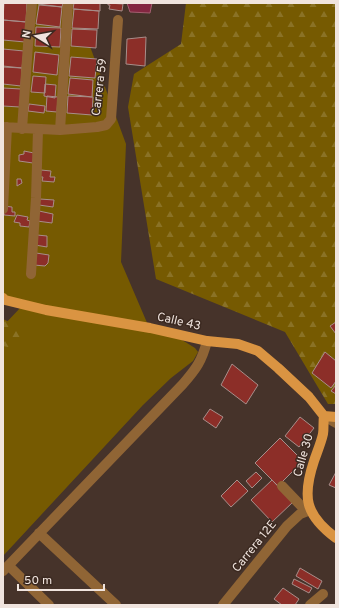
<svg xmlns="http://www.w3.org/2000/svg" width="339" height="608" font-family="Overpass,sans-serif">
	<defs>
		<pattern id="forest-firs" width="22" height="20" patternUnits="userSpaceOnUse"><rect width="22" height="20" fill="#765a01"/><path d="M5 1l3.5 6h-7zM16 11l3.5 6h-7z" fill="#8a7226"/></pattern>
	</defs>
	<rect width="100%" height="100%" fill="#46332a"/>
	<path fill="#765a01" d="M3,3H74L126,144L121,262L148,325L166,330L195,348L198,352L193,361L171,378L143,405L3,556V326L22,306L3,301Z"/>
	<path fill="url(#forest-firs)" d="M186,3H336V404H328L285,332L156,279L128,107L134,74L181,44Z
		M3,319L26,330L22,350L3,346Z"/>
	<path fill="#842641" stroke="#a45f70" d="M127,3H152L150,13L130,12Z"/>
	<path fill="#8c2e28" stroke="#a78e8a" d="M4,3H27L26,22L3,20Z
		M38,3H63L62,7L38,4Z
		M74,3H100V11L73,9Z
		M108,3L123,4L122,11L109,9L110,5H108Z
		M39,5L62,7L60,27L36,24Z
		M74,9L99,11L98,29L72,28Z
		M3,20L27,22L25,42L3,40Z
		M36,27L61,28L60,47L35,46Z
		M72,29L97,30L96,48L71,46Z
		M146,37L145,66L126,64L127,39Z
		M3,49L24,51L22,68L3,66Z
		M35,52L59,55L57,75L33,72Z
		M71,57L97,59L95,78L69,76Z
		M3,67L22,68L21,86L3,84Z
		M33,76L46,77L45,93L31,92Z
		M70,78L93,80L92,97L68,94Z
		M45,84L56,85L55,98L44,96Z
		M3,88L21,89L20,107L3,106Z
		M47,96L58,97L57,112L46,111Z
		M68,96L93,97L92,115L67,113Z
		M29,104L45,106L44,113L28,111Z
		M24,151L34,153L33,163L19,161V155L24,154Z
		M41,170L51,171L50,177H55L54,182L42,181L43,177H40Z
		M17,179H21L22,183L17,186Z
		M40,199L54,200L53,207L39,205Z
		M4,206L12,207V212H15V216L4,215Z
		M39,211L53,214L52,223L37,221Z
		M17,215L28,217L27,220L30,221L29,227L20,226V223L14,222Z
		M37,235L47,236V247L35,245Z
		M36,253L49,255L48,263L45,266L34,265Z
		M336,322V334L330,326Z
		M325,352L336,361V381L331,388L312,373Z
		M232,364L258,385L246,404L221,385Z
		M336,385V394L331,391Z
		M210,409L223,417L216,428L203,419Z
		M300,417L314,428L299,447L285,436Z
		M280,438L303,461L278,486L255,463Z
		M256,472L262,478L252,488L246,481Z
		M336,472V488L329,485Z
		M237,480L248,491L231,507L221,496Z
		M272,480L293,502L272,522L251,500Z
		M300,568L322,581L318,589L296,576Z
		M294,579L312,588L309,593L292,584Z
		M283,588L299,599L295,605H282L274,599Z"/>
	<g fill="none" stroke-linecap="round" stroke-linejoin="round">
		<path stroke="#906535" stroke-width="10" d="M3,127L60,130L97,127L106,125L111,119L118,20
			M22,129L28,45L32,3
			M60,130L68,3
			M3,209L7,127
			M31,274L36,198L38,130
			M324,416L336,423
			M282,486L306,511
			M39,533L116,605
			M9,566L49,605
			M3,571L183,384C196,369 202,361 207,341
			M223,605L287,526L300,514L310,510
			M310,605L323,594"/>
		<path stroke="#da9442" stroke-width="10" d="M3,298L5,300L46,310L150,328L207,341L238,344L258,351L278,368L309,397L324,416
			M324,416C323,422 324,428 323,434C321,443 317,452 314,461C302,497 305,515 336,538
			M324,416L336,417"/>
	</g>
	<g text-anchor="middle" stroke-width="3" stroke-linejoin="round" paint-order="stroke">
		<g font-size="12" fill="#f0e4de" stroke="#3b2920">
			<text transform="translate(99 87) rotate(-83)" y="4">Carrera 59</text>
			<text transform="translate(179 321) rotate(13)" y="4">Calle 43</text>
			<text transform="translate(303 455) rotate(-74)" y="4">Calle 30</text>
			<text transform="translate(254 546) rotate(-51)" y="4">Carrera 12E</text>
		</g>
	</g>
	<rect width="339" height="608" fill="none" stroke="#f0e4de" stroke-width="8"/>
	<g transform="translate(36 36) rotate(281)" stroke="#3b2920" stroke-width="3" paint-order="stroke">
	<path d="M0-3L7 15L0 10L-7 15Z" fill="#f0e4de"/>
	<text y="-6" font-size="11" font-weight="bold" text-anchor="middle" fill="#f0e4de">N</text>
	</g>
	<path d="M18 584v6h86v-6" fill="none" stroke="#f0e4de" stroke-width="2"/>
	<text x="24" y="584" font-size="12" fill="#f0e4de" stroke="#3b2920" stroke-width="3" paint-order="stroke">50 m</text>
</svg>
